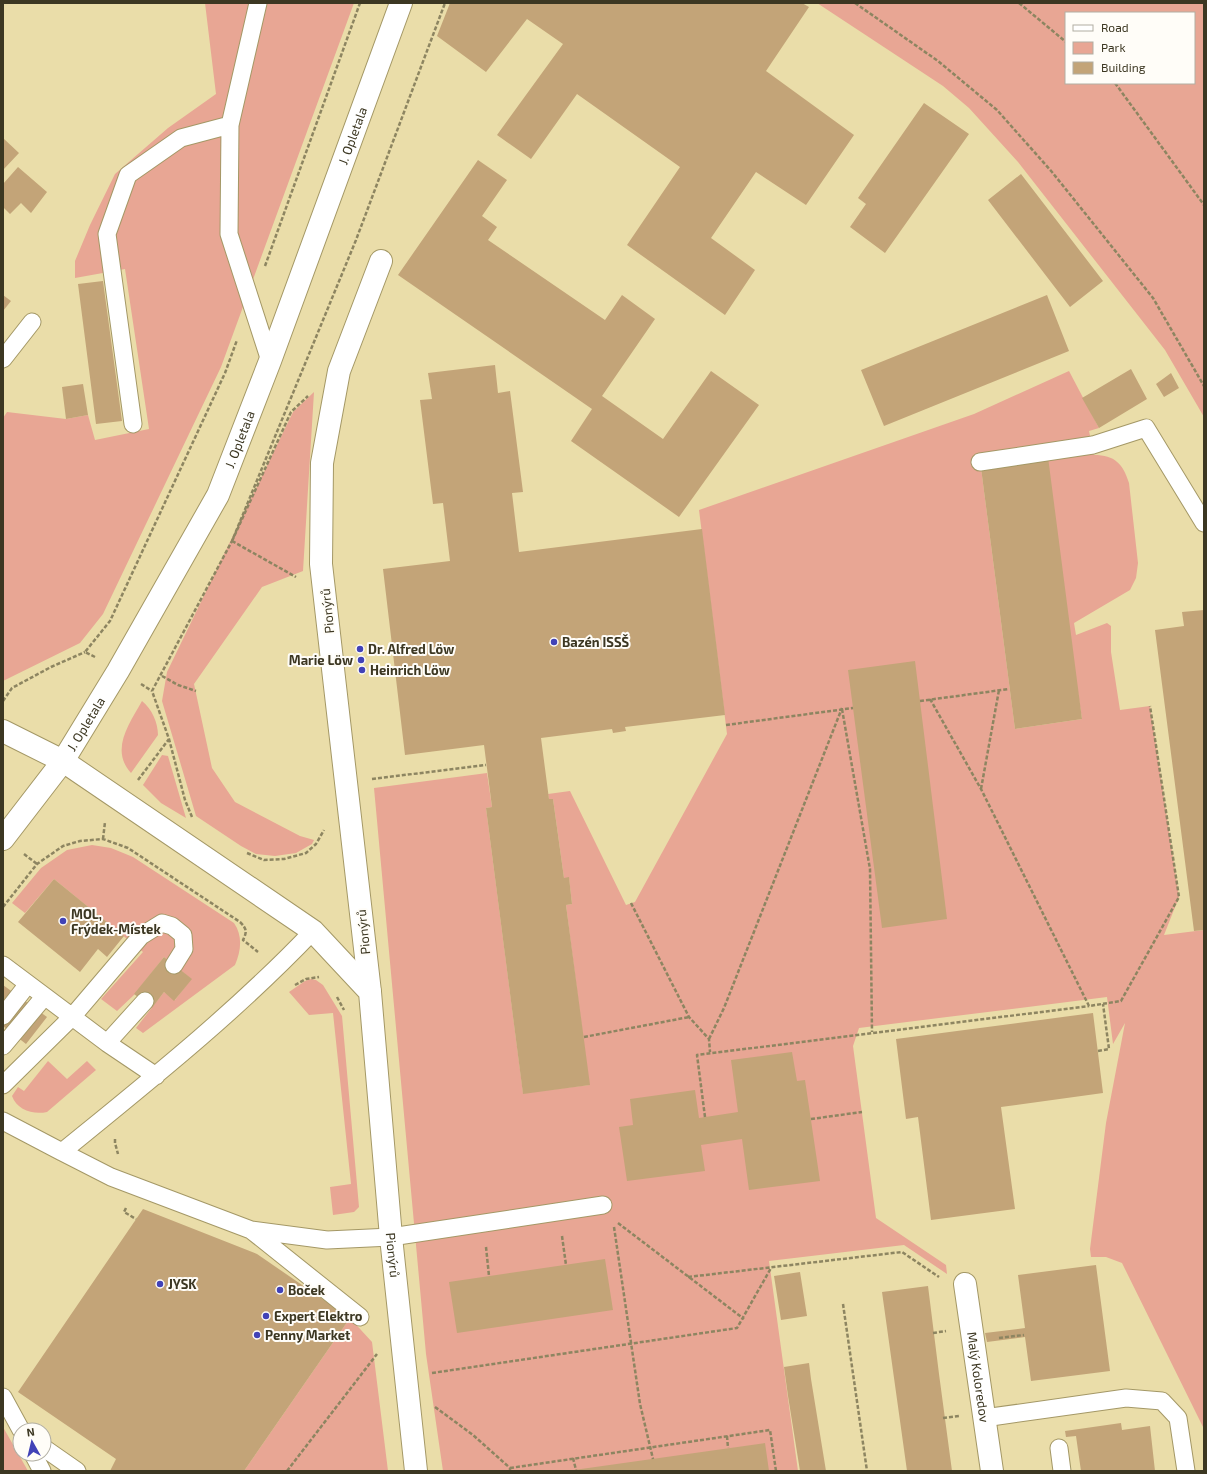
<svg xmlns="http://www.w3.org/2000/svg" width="1207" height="1474" font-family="'Exo 2',sans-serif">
	<rect width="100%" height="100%" fill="#eadda9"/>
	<path fill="#e8a694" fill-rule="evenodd" d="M205,3H354L221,367L103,614L80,643L3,681V418L7,412L66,419L88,415L95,440L149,429L125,269L75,278V261L90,225L115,174L168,128L216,94Z
		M817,3H1204V417L1165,350L1018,162L969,108L943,86ZM1066,13H1194V83H1066Z
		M1069,371L1099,428L1089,431L1094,455C1115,455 1123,464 1129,483L1138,563L1136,578L1130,590L1074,623L1076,635L1107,623L1111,626V652L1120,710L1150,706L1179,897L1164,935L1204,930V1429L1122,1263L1106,1257H1091L1090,1249L1106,1123L1125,1023L1113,1044L1107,997L859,1028L853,1046L876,1218L946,1265L947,1274L904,1245L769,1261L798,1471H443L426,1354L374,788L487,773L492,807L486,808L523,1093L589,1085L566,905L572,904L569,878H564L553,799H549L548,794L570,791L626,905L635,902L727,734L699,510L974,414ZM981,468L1076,680L1082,719L1015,729Z
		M314,392L303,571L262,587L194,684L212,768L235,802L300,836L314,840L312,844L296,853L275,856L256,854L241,846L196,816L162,701L167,672L293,412Z
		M142,701C152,709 158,723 158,735L131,773C110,750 129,724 142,701Z
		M162,755L168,756L186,818L161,803L143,785Z
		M92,845L111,848L133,857L234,923C243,936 241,951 235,965L143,1033L136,1028L164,992L175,1000L191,979L164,957L135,994L117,1011L101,999L143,952L54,879L25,913L12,903L41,868L67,850Z
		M311,979L316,980L323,985L342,1016L359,1207L354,1212L333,1215L330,1187L351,1184L333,1013L309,1015L289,992L305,981Z
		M48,1061L67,1079L87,1061L96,1070L47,1112C33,1115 17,1110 12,1096L18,1087L24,1091Z
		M350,1318L372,1342L388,1471H244Z
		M3,1427L28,1471H3Z"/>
	<path fill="#c3a478" d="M450,3H802L809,7L766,71L854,135L806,205L756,172L711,238L755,270L725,315L627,245L680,167L577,94L531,159L497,135L563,44L527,19L486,72L437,36Z
		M924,103L969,134L885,253L850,227L866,204L858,198Z
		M3,138L19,153L3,170Z
		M478,160L507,180L482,216L497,227L488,240L605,320L622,295L655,319L602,396L663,439L711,371L759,405L679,517L571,441L592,409L398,275Z
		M18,167L47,192L31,213L21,203L10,214L3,207V184Z
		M1021,174L1103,281L1070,307L988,200Z
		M103,281L122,421L96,424L78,284Z
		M3,295L11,301L3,311Z
		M1047,295L1069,351L884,426L861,370Z
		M495,365L498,393L510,391L523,492L512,493L519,552L702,529L725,715L625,727L626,731L613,733L612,729L541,738L549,799H553L564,878L569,877L572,904L566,905L590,1085L523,1094L486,808L492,807L484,745L405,755L383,569L450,561L443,503L433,504L420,400L432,399L428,373Z
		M1131,369L1147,399L1099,428L1082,398Z
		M1171,373L1179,388L1164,397L1156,384Z
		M83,384L88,415L66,419L62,387Z
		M1048,457L1082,719L1015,729L981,468Z
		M1204,610V930L1194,931L1155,630L1184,626L1182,612Z
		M915,661L947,919L882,928L848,670Z
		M54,879L124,936L107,957L98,949L80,972L18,922Z
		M164,957L192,979L174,1001L164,992L152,1008L134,994Z
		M3,985L47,1017L26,1044L3,1026Z
		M1093,1013L1103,1093L1001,1107L1015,1209L931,1220L918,1117L906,1119L896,1039Z
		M792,1052L797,1081L805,1080L820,1181L749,1190L742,1139L701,1145L705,1171L627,1181L619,1127L633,1125L630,1099L695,1090L699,1118L738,1112L731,1060Z
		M143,1209L257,1254L350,1318L244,1471H110L116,1459L18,1392Z
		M605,1259L613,1310L457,1333L449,1282Z
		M1096,1265L1110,1371L1031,1381L1025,1337L987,1342L985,1333L1025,1328L1018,1275Z
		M800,1272L807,1316L781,1320L774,1276Z
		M928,1286L939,1374L952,1471H907L882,1292Z
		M809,1363L811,1379L826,1471H800L788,1396L784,1367Z
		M1121,1423L1122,1430L1150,1426L1155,1471H1081L1076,1436L1066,1437L1065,1431Z
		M765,1443L769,1471H574V1470Z"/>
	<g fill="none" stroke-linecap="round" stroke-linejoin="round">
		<g stroke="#a49866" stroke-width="19">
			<path id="service" d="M258,3L230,125L229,234L270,361
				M3,359L32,322
				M133,424L107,234L128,175L181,138L230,125
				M980,462L1093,445L1146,428L1204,523
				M3,965L107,1043L156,1076
				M3,1016L28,984
				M107,1043L145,1001
				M3,1046L44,997
				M3,1085L72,1017L141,936L162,923L172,926L183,935L184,949L174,965
				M3,1121L62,1152C148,1082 236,1012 313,931
				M62,1152L111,1177L251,1230L327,1240L391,1237L603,1205
				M251,1230L360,1317
				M3,1397L21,1430
				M984,1418L1126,1398L1162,1401L1178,1418L1186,1471
				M44,1448L77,1471
				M1059,1448L1062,1471
				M33,1454L42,1471"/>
		</g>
		<g stroke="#a49866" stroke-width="24">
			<g id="minor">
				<path id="s1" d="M3,731L63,761L313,931L370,992L391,1237L416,1471"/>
				<path d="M370,992L321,564L322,463L339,371L381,261"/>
				<path id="s2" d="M965,1284L992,1471"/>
			</g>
		</g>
		<g stroke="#a49866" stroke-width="24">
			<g id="secondary">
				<path id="s3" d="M3,839L63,761L118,671L218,495L270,361L401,3"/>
			</g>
		</g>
		<path stroke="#8d8561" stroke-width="2.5" stroke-dasharray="4 2" stroke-linecap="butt" d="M855,3L938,61L997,110L1052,172L1153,298L1204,386
			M1019,3L1066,42
			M1115,83L1204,205
			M265,266L360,3
			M232,541L291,412L308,396
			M232,541L296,577
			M95,657L85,652L110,621L225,373L237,340
			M162,676L178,685L196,691
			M141,684L152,691
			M930,699L981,789L1089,1006L1121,1001L1179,897L1150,706
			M3,701L12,688L51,667L85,652
			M920,701L1009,689
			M842,709L870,869L872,1032
			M726,725L853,708
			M372,779L486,765
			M138,780L169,739
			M981,789L999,690
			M192,817L185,800L169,739L152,691L232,541L356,240L445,3
			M103,839L105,822
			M247,853L264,860L284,859L306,853L316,844L324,830
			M24,854L37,864
			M631,903L689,1017L709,1039L710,1052
			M3,907L37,864L63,846L80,841L103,839L128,848L240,922C247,929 247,932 243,940L258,952
			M295,985L306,979L319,977
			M337,997L344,1010
			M584,1037L689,1017
			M709,1039L724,1008L842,708
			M1098,1051L1109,1049L1103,1004
			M705,1117L697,1055L1089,1006
			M811,1119L862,1112
			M115,1139V1143L118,1154
			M126,1208L124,1212L136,1219
			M618,1223L744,1319
			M614,1227L640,1404L653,1459
			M562,1236L566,1265
			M486,1247L489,1276
			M688,1277L902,1252L939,1277
			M843,1304L867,1471
			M933,1333L946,1331
			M999,1338L1024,1335
			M432,1373L737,1328L771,1268
			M435,1407L473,1435L510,1468V1471
			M943,1418L959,1416
			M727,1436L728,1448
			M573,1458L576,1470
			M510,1468L770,1430L776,1471
			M287,1471L377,1354"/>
		<use href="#service" stroke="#fff" stroke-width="17"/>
		<use href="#minor" stroke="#fff" stroke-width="22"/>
		<use href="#secondary" stroke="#fff" stroke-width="22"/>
	</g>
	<g fill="#4142b7" stroke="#fffdf8" stroke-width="1.5">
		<circle cx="554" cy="642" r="4"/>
		<circle cx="360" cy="649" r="4"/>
		<circle cx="361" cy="660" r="4"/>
		<circle cx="362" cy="670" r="4"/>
		<circle cx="63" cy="921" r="4"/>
		<circle cx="160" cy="1284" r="4"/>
		<circle cx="280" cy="1290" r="4"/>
		<circle cx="266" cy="1316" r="4"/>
		<circle cx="257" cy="1335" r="4"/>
	</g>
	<g text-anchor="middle" stroke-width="4" stroke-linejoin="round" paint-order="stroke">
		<g font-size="13" fill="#3c3722" stroke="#fffdf8">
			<text dy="5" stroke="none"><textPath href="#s3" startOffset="790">J. Opletala</textPath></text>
			<text dy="5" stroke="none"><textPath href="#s3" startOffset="466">J. Opletala</textPath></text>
			<text transform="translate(327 611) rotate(-96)" y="5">Pionýrů</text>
			<text dy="5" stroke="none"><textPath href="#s3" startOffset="142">J. Opletala</textPath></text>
			<text transform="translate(363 932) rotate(-96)" y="5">Pionýrů</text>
			<text dy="5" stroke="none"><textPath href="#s1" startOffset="717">Pionýrů</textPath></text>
			<text dy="5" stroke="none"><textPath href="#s2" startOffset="94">Malý Koloredov</textPath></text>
		</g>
		<g font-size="13" font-weight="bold" fill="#3c3722" stroke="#fffdf8" text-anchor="start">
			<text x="562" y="647">Bazén ISSŠ</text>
			<text x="368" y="654">Dr. Alfred Löw</text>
			<text x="353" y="665" text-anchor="end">Marie Löw</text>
			<text x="370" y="675">Heinrich Löw</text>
			<text x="71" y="919">MOL,<tspan x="71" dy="15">Frýdek-Místek</tspan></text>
			<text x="168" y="1289">JYSK</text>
			<text x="288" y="1295">Boček</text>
			<text x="274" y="1321">Expert Elektro</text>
			<text x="265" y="1340">Penny Market</text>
		</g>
	</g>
	<rect width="1207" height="1474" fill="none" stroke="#3c3722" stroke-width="8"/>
	<rect x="1065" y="12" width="130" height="72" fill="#fffdf8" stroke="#b1aea2"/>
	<rect x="1073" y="25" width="20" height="6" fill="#ffffff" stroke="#b1aea2"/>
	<text x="1101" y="32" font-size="12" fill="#3c3722">Road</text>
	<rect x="1073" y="42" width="20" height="12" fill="#e8a694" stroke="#b1aea2"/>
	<text x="1101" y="52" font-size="12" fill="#3c3722">Park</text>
	<rect x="1073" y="62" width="20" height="12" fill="#c3a478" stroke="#b1aea2"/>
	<text x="1101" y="72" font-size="12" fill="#3c3722">Building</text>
	<g transform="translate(32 1442) rotate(352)"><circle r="19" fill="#fffdf8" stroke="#b1aea2"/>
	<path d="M0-3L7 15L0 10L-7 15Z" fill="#4142b7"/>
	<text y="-6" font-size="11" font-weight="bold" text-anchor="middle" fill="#3c3722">N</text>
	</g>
</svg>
